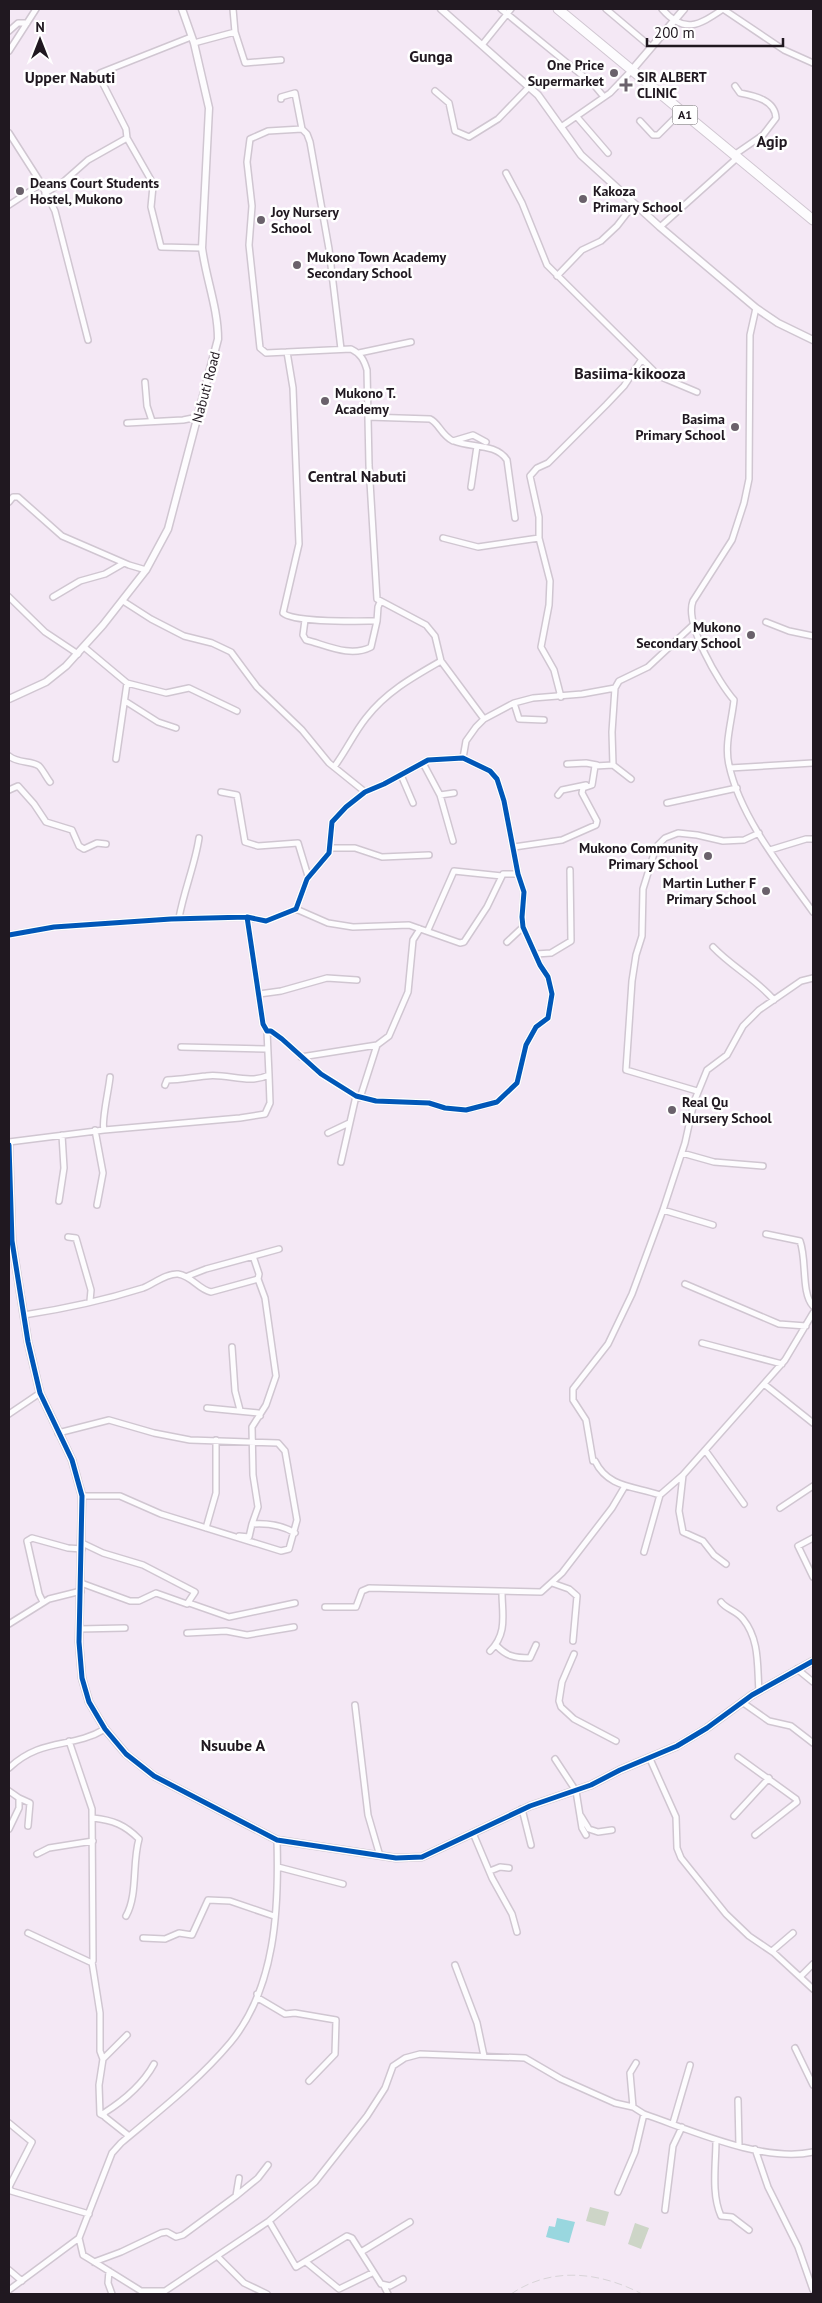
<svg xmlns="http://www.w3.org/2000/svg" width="822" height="2303" font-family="'PT Sans',sans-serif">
	<rect width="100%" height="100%" fill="#f4e8f5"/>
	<path fill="#cdd5c7" d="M590,2207L609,2212L605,2226L586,2221Z
		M635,2223L649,2228L641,2249L628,2244Z"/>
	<path fill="#99d7df" d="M557,2218L575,2222L569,2243L546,2237L549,2226L555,2227Z"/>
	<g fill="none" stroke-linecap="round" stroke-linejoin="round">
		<g stroke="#d0c6d1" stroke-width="8">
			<path id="minor" d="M501,9L594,85L604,97
				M606,9L651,47
				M662,9C684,34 698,26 723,9
				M723,9L784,50L813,63
				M9,31L18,23H27
				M235,32L245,63L281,60
				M194,43L235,32L233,9
				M482,45L511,9
				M9,51L36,9
				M435,91L449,103L455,131L469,137L498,119L529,87
				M281,99V97L295,93L302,129
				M577,117L608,153
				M640,121L653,135H658L681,112
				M561,127L610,93L632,70
				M9,133L39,180L55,211L88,340
				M127,138L151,180L153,186L151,207L161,247L202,248
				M734,155L763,135L776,118C775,100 755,96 740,93L735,86
				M506,173L522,203L547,265L659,376L697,392
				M45,193L62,183L88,160L127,138L126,129L100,78V73L191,37
				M9,205L41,184
				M660,227L737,158
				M557,276L582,250L601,241L617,226L634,204
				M756,308L750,335L749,479L744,503L732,540L693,601C684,624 719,683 734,700C732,720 724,745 729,765C740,817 783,870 813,912
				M341,349L329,249L310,142L307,134L302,129L268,131L250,139L247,162L252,206L249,245L260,348L266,353L351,349C361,354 364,360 367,370L369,465L377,599L426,625L435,636L441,661L484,719
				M287,352L293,388L299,544L283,613C294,623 359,621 377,621L378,607L380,602
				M359,353L411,342
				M145,382L147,406L152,421
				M368,417L430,419C439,423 441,435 453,441L473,435L486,442
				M127,423L183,420L198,417
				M454,441C471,448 496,443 507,460L515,518
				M471,487L477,446
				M9,502L13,497H18L62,536L129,565L146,570
				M443,538L478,547L539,538L550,581L549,605L541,647L554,670L561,697
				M539,538V517L530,476L537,468L548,463L606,405L624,386L642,359
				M9,597L45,632L78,654
				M53,597L80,581L105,574L124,563
				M123,601L151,619L184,636L212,643L231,652L257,687L302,730L329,763L365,792
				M305,620L303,635L306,640C326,645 350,658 371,647L377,621
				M766,622L789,631L813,636
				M84,647L127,683L166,693L189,688L237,711
				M125,701L158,722L176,728
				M514,703L519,719L544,720
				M9,756C19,764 31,760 39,766C43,770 46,777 50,782
				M463,758L466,741L476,727L484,719L514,703L533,698L582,694L615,688L619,681L648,667L693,625
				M116,759L127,683
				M423,763L440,795L453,841
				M567,764L586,763L597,765
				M613,765L631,779
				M334,767C346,751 354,733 366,718C386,692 413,677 441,661
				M730,768L813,763
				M401,775L413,803
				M9,790L18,786L34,804L46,822L72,830L79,846L84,849L97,843L106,844
				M221,792L237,795L245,842L258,846L298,843L308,876
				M440,795L454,793
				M558,795L562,790L586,785
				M667,803L737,788
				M514,847L562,840L596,825L597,821L582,793L583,788L592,785L595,766L613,765L612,732L615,688
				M330,848H355L382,857L429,855
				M770,850L806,839H813
				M296,909L328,923L353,927L409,925L460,943L464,942L487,907L503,874H518
				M179,918C184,890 195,865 199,838
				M428,930L454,871L502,876
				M9,935L54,927L171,919L247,917L266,921L296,909L307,879L329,853L332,822L346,807L365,792L384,784L428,760L463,758L490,771L497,779L504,801L518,874L524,892L522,917L523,927L540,965L548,977L552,994L548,1018L536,1027L526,1045L517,1083L497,1102L466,1110L445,1108L429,1103L376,1101L356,1096L321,1074L282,1039L271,1031H267L263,1024L247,917
				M507,942L523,927
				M713,947C732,967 756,979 774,1000
				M536,954L551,953L571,941L570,870
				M259,994L281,991L327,978L357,980
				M181,1047L266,1049
				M301,1057L377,1045L389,1036L408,992L413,940L420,929
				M165,1085L167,1080C181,1080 193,1077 206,1076C228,1073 248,1085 269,1075L267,1031
				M697,1091L626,1070L632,981L636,955L642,936L643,889L656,847L665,838L678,833L697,835L723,841L744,840L759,833
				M360,1098L377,1045
				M95,1130L103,1173L97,1205
				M104,1130L240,1118L265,1114L270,1103L269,1075
				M328,1133L349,1123
				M9,1142L104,1130C101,1122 109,1089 110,1077
				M682,1153L714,1162L763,1166
				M341,1162L356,1096
				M59,1201L64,1168L62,1135
				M663,1210L713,1225
				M766,1234L800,1241C807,1260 801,1293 813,1306
				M68,1237L76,1238L91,1290L90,1301
				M188,1276L206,1269L279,1249
				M685,1284L779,1324L806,1326
				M24,1315C63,1309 105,1300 143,1288C153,1284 167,1273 178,1274C192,1276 198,1289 211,1292L258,1279
				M702,1343L782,1364
				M232,1347L235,1391L240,1410
				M764,1384L813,1423
				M207,1408L258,1413L260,1416
				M9,1414L40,1393
				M58,1433L109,1420L154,1433L190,1440L278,1443L285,1451L297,1520L289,1549L281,1551L161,1514L120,1496H82
				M705,1450L744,1504
				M683,1475L679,1511L683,1532L703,1541L714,1555L726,1564
				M660,1495C634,1486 608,1488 595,1461H593L586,1420L573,1400V1389L608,1344L632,1294L663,1210L685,1143L694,1102L707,1070L727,1055L743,1026L759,1010L801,981L813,978
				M780,1508L813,1486
				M252,1524L258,1507L253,1475L252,1427L266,1405L276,1376L265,1298L258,1279L259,1274L253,1256
				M206,1528L216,1493V1440
				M239,1536L249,1537L252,1524C266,1523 282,1525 295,1533
				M813,1538L798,1546L813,1577
				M644,1552L660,1495L683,1475L785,1360L813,1313
				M81,1583L130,1601H139L156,1593L187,1604L195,1592L143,1565L103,1553L82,1543
				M552,1583L569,1589L577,1596L573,1641
				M43,1602L39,1594L27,1541L32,1538L68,1548L82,1549
				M721,1602C726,1609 737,1611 743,1619C760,1640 757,1666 759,1691
				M189,1603L229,1617L295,1603
				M325,1607H356L362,1591L369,1588L541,1592L562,1573L612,1508L625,1486
				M9,1624L49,1599L81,1591
				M79,1629L125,1628
				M187,1633L226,1631L247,1635L294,1627
				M496,1645C506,1656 514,1658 530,1658L536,1645
				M490,1651C508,1633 502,1614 502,1592
				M574,1654L562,1682L559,1701L561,1707L574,1719L616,1741
				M797,1669L813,1682
				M742,1702L769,1721L791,1726L813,1743
				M355,1705L368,1815L380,1856
				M738,1757L796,1799L797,1802L755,1835
				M555,1759L576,1791L582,1828L586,1835
				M650,1759L676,1817L677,1848L681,1858L726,1914L749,1936L774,1953L813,1989
				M9,1768C42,1737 72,1749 105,1729
				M9,1791L19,1798V1808L9,1829
				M19,1798L30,1803L28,1826
				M522,1809L531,1845
				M581,1816L589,1829L598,1832L612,1830
				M734,1816L769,1778
				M93,1818C113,1820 125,1825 139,1839C132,1863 138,1895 126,1916
				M473,1833L492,1878L512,1914L517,1932
				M37,1854L49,1848L93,1841
				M278,1867L343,1884
				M490,1871L500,1867L509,1868
				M28,1933L90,1962L93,1961L92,1809L69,1741
				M143,1938L165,1939L179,1933L192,1935L208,1900L230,1901L274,1916
				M772,1951L793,1933
				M92,1962L100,2013V2051L103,2059L99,2085L100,2114L104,2116
				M455,1965L477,2023L484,2056
				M800,1977L813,1964
				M257,1994L258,1998L285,2014L295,2013L336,2020L335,2054L309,2081
				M795,2048L813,2085
				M103,2059L127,2035
				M738,2100L739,2146
				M633,2107L630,2073L636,2063
				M9,2123L32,2142L9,2187L11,2191L89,2214
				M673,2123L690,2065
				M129,2136L105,2117L104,2113C123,2101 143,2084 154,2064
				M716,2140C716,2164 711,2194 721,2216L732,2217L749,2230
				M755,2149L768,2187L798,2247L813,2290
				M618,2192L635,2152L644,2114
				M236,2196L258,2178L268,2165
				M665,2210L673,2146L682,2127
				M269,2221L296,2267L347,2236L352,2238L381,2284L390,2286L403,2279
				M79,2238L83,2255L88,2258L141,2291H165L269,2221L315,2182L367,2116L385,2088L393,2066L405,2058L420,2054L525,2058L561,2079L615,2103L633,2107L644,2114C691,2130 763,2163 813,2152
				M361,2252L410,2222
				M218,2257L244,2283L267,2294
				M94,2262L121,2252L161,2233L167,2232L176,2237L183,2235L236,2196L239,2178
				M306,2262L339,2289L372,2273
				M9,2270L22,2281
				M109,2271L108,2283L112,2294
				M384,2286L388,2294
				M9,2290L79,2238L112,2153L121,2143C159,2111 198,2081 230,2043C276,1988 279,1907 277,1840"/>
		</g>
		<g stroke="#d0c6d1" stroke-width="9">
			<path id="tertiary" d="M441,9L538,95L581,155L660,227L756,308L778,323L813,340
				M632,70L684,9
				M9,699L46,682L66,666L103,625L146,570L168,529L218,339C218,308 206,279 202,248L209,108L194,43L182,9
				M9,1145L12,1241L28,1342L40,1393L72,1460L82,1496L79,1642L82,1678L89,1702L105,1729L126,1754L154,1776L277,1840L396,1858L422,1857L530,1806L591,1785L620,1770L677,1746L707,1728L752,1695L813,1661"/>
		</g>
		<g stroke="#d0c6d1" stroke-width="11">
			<path id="trunk" d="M558,9L813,220"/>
		</g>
		<use href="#minor" stroke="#fdfcfe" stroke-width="5"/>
		<use href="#tertiary" stroke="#fdfcfe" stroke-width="6"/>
		<use href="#trunk" stroke="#fdfcfe" stroke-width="9"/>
		<path stroke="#d8d4d8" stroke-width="1" stroke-dasharray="8 4" stroke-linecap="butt" d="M511,2294C552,2266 600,2272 642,2294"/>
		<g stroke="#fff" stroke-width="8">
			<path id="cycleway" d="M9,935L54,927L171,919L247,917L266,921L296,909L307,879L329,853L332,822L346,807L365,792L384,784L428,760L463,758L490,771L497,779L504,801L518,874L524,892L522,917L523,927L540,965L548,977L552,994L548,1018L536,1027L526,1045L517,1083L497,1102L466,1110L445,1108L429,1103L376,1101L356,1096L321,1074L282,1039L271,1031H267L263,1024L247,917
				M9,1145L12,1241L28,1342L40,1393L72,1460L82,1496L79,1642L82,1678L89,1702L105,1729L126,1754L154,1776L277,1840L396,1858L422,1857L530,1806L591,1785L620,1770L677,1746L707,1728L752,1695L813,1661"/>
		</g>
		<use href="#cycleway" stroke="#0057b8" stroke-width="5"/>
	</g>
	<g fill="#6a616b" stroke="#fff" stroke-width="2">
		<circle cx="614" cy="73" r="5"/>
		<path d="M623.5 77.5h5v5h5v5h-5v5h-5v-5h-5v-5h5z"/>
		<circle cx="20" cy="191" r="5"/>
		<circle cx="583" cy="199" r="5"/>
		<circle cx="261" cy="220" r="5"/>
		<circle cx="297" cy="265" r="5"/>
		<circle cx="325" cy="401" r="5"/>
		<circle cx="735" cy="427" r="5"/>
		<circle cx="751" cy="635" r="5"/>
		<circle cx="708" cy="856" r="5"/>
		<circle cx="766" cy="891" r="5"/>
		<circle cx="672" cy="1110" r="5"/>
	</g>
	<g text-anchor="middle" stroke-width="5" stroke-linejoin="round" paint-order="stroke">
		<rect fill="#fff" stroke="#635d63" stroke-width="1" x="672.5" y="105.5" width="25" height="19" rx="4"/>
		<g font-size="12" font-weight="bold" fill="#201820">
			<text x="685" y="119">A1</text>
		</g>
		<g font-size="14" font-weight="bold" fill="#201820" stroke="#fff" text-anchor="start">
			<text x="604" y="70" text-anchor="end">One Price<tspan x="604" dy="16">Supermarket</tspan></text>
			<text x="637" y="82">SIR ALBERT<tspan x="637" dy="16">CLINIC</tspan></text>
			<text x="30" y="188">Deans Court Students<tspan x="30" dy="16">Hostel, Mukono</tspan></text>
			<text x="593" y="196">Kakoza<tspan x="593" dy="16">Primary School</tspan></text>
			<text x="271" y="217">Joy Nursery<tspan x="271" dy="16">School</tspan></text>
			<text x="307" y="262">Mukono Town Academy<tspan x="307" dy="16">Secondary School</tspan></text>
			<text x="335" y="398">Mukono T.<tspan x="335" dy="16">Academy</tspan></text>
			<text x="725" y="424" text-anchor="end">Basima<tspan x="725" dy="16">Primary School</tspan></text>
			<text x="741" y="632" text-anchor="end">Mukono<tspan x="741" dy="16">Secondary School</tspan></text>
			<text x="698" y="853" text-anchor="end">Mukono Community<tspan x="698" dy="16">Primary School</tspan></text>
			<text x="756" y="888" text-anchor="end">Martin Luther F<tspan x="756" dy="16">Primary School</tspan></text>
			<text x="682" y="1107">Real Qu<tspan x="682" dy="16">Nursery School</tspan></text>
		</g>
		<g font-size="14" fill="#201820" stroke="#fff">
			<text transform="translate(206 387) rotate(-75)" y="5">Nabuti Road</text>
		</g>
		<g font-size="16" font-weight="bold" fill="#201820" stroke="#fff">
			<text x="431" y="62">Gunga</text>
			<text x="70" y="83">Upper Nabuti</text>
			<text x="772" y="147">Agip</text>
			<text x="630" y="379">Basiima-kikooza</text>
			<text x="357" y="482">Central Nabuti</text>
			<text x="233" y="1751">Nsuube A</text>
		</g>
	</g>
	<rect width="822" height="2303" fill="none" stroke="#201820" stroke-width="20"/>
	<g transform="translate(40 40)" stroke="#ffffff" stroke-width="4" paint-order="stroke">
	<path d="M0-4L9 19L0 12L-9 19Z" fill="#201820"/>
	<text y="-8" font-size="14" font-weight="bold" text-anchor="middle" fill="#201820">N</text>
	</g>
	<path d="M647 38v8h136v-8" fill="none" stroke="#201820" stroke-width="2.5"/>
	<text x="654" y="38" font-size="15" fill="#201820" stroke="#ffffff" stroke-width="4" paint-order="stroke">200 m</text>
</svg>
